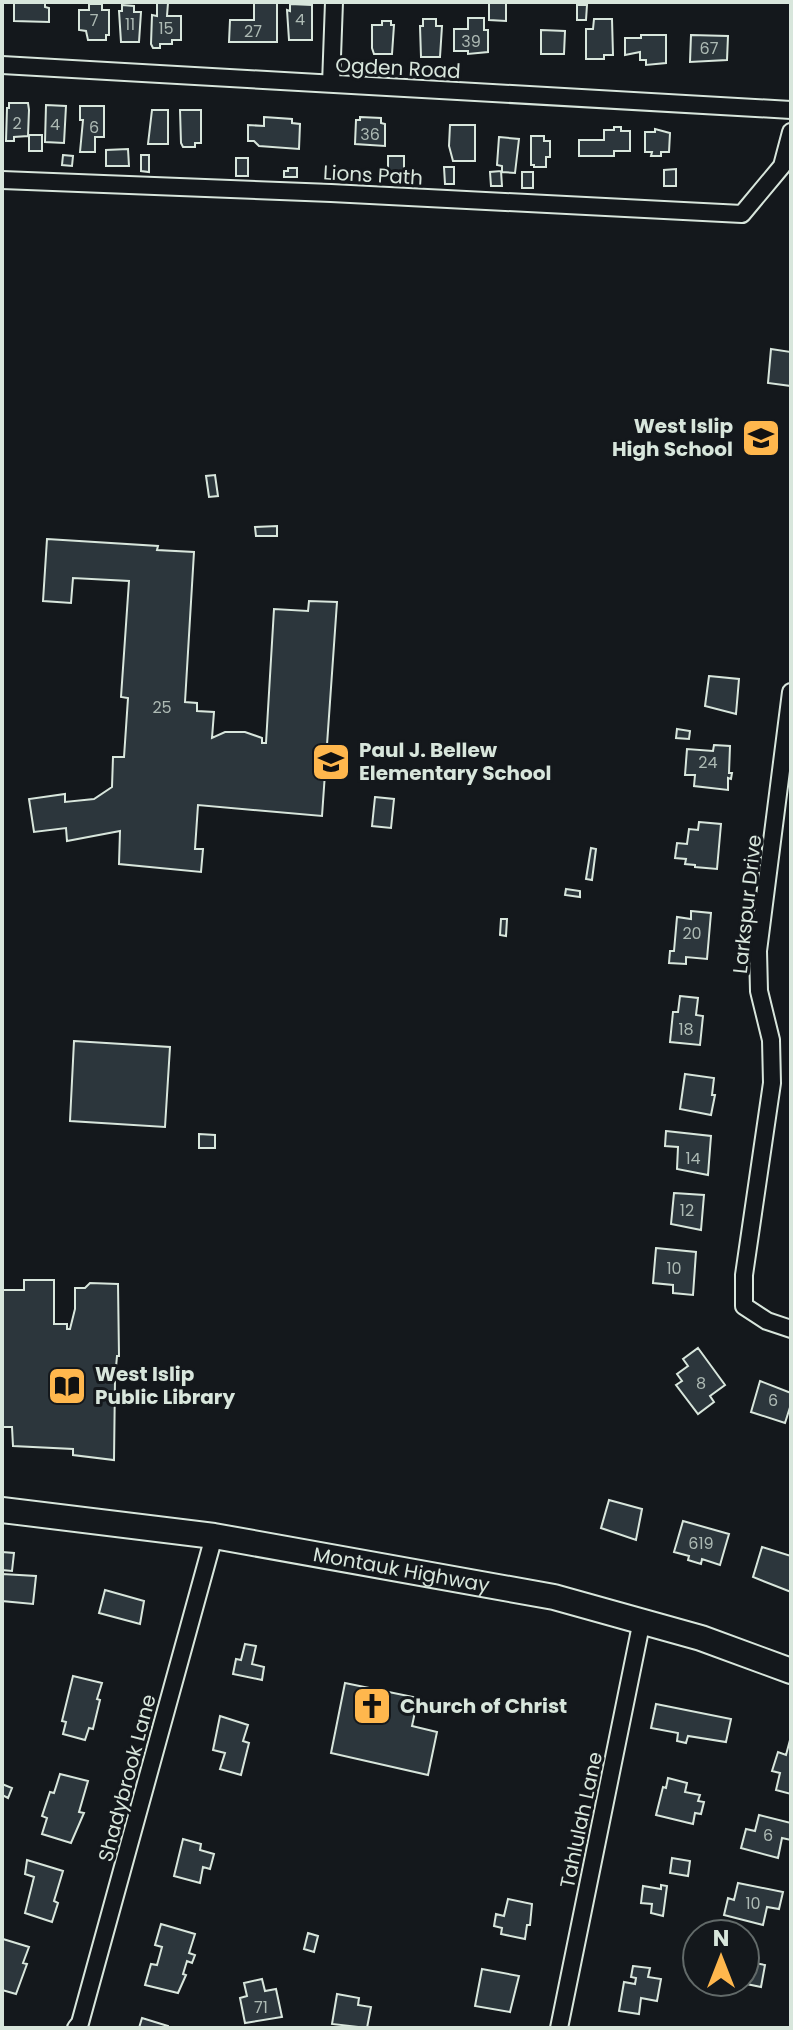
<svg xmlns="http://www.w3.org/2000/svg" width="793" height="2030" font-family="Poppins,sans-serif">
	<rect width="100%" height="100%" fill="#14181c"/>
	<path fill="#2c363c" stroke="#d8e6dc" stroke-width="2" d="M14,2H45V7L49,8V22L14,21Z
		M254,2L277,3V42H229L230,20H254Z
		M489,2L506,3V21L489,20Z
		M157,3H168L167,16H181V40H172V44H160V48H153L151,44L152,15L157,16Z
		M89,4H102V10H109V35H106V40H88L86,31L79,30V10H89Z
		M290,4L312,5V40H289L287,10L290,11Z
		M122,5L134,6V12H141L139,42H121L119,11H122Z
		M577,5H587L586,20H577Z
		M468,18H484V30H488V52L468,54V51H454V29H468Z
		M423,19H436V26H442L440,57H421L420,26H423Z
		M594,19H612L613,55H604V59H586V29H593Z
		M382,21H391V25H394L392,54H374L372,48V25H382Z
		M541,30L565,31L564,54H541Z
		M641,35H666V63L646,65V60H640V52L625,55V38H641Z
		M691,35L728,36L727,60L690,62Z
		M9,103H28L29,110L28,136L14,137V141H6L7,108H9Z
		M46,105L66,106L64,143L45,142Z
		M80,106H104V137H95V152H80L83,120H80Z
		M152,110H168V144H148Z
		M180,110H201V143H195V147H183L181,143Z
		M264,117L292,119V123L300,124L299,149L259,146L254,141H248V125L264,126Z
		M360,117L381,118V123L385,124V146L355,144L356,120H360Z
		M450,125H475V161H453L449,146Z
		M614,127H621V131H630V151H614V156H579V140H604V130H614Z
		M655,129L670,133L669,152H661V156H651L652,152H645V132H655Z
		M29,135H42V151H29Z
		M531,136H544V141H550V157H546V167H534V165H531Z
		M499,137L519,139L515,173L502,172V166L497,165Z
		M128,149L129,166H106V150Z
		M63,155L73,156L72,166L62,165Z
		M141,155H149V172L141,171Z
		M388,156H404V176L388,175Z
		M236,158H248V176H236Z
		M444,167H454V184H445Z
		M288,168H297V177H284V171H288Z
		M676,169V186H664V170Z
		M501,171L502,186H491L490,172Z
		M522,172H533V188H522Z
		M771,349L791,352V386L768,383Z
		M215,475L218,496L209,497L206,476Z
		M277,526V536H256L255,527Z
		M47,539L158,546L157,550L194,552L185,702L197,703V711L214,712L212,738L225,732H245L262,738V743H266L274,609L308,611L309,601L337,602L322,816L198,805L195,849H203L201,872L119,864L120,831L67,841L66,828L34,832L29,799L65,794V802L94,799L112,787L113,757H124L128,698L121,697L129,581L73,578L71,603L43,601Z
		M709,676L739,679L736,714L705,706Z
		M677,729L690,731L689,739L676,738Z
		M714,745L730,746L729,773H732L731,779L728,778V790L694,786L695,775H685L687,749L713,751Z
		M375,797L394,799L391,828L372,826Z
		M699,822L721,824L717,869L695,867V865L685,864L686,859L675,858L677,843L687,844L689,829L698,830Z
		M591,848L596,849L592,880L586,879Z
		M566,889L580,891V897L565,895Z
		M691,911L711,913L707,959L686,957V964L669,963L670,951H674L677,917L691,919Z
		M501,919H507L506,936L500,935Z
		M680,996L698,998L696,1015L703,1016L700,1045L670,1042L673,1012H678Z
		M74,1041L170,1047L165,1127L70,1121Z
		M685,1074L714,1078L712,1095H715L711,1115L680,1109Z
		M666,1131L711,1136L708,1175L677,1169L678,1147L665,1146Z
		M199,1134L215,1135V1148H199Z
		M674,1193L704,1195L701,1230L671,1224Z
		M656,1248L696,1252L693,1295L673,1293V1285L653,1283Z
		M24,1280H54V1324H67V1329H70L75,1309V1288H85L90,1283L118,1284L119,1356H117L115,1379L114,1460L73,1455V1449L13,1446L12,1427H2V1290H24Z
		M698,1348L725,1385L710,1396L714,1402L698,1414L676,1385L682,1381L677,1374L688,1366L683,1359Z
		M760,1381L791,1393V1404L785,1423L751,1412Z
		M609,1500L642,1509L636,1540L601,1528Z
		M683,1521L729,1534L720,1565L702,1559L701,1564L688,1560L689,1556L674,1552Z
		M762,1547L791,1556V1592L753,1577Z
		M2,1552L14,1553L12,1571L2,1570Z
		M2,1574L36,1576L33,1604L2,1601Z
		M105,1590L144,1601L140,1624L99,1613Z
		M245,1644L256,1646L252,1664L264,1667L262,1680L233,1674L236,1659L241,1660Z
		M73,1676L102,1683L97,1699L100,1700L93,1729L89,1728L85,1740L63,1734L66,1722L62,1721Z
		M345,1683L418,1698L412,1726L437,1732L428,1775L331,1753Z
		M656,1704L731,1719L726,1742L688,1736L686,1743L677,1741L678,1733L651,1728Z
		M220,1716L248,1725L243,1741L249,1743L241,1775L220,1769L225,1753L213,1750Z
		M790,1740H791V1794L776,1790L780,1773L772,1771L778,1752L786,1755Z
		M60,1774L88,1781L79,1812L84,1813L71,1843L42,1834L47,1818L42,1816L50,1792L54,1793Z
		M668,1778L687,1783L685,1792L700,1795L698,1801L704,1802L701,1814L695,1813L693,1824L656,1815L663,1787L666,1788Z
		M2,1784L12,1788L8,1798L2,1795Z
		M759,1815L791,1823V1840L782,1838L778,1858L741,1848L746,1829L755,1831Z
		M183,1839L201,1844L200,1850L214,1854L210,1869L203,1867L200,1883L174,1876Z
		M672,1858L690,1861L688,1876L670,1873Z
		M27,1860L63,1871L54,1901L58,1903L52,1922L25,1913L34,1877L25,1874Z
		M738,1883L783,1892L779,1909L767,1907L763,1925L724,1915L728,1898L734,1900Z
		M661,1885L667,1886L663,1916L651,1913L652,1904L641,1903L643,1886L661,1889Z
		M508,1899L532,1904L530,1925H527L525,1939L501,1934L502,1928L494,1926L496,1914L504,1916Z
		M161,1924L195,1934L189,1953L195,1955L192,1963L187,1961L183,1974L186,1975L178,1993L145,1985L151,1964L157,1965L162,1947L155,1945Z
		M308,1933L318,1936L314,1952L304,1949Z
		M3,1939L29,1947L23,1963L27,1964L16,1994L2,1990Z
		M745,1961L765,1965L761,1987L737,1982H745Z
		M633,1966L650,1968L648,1977L661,1979L657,2001L641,1998L639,2014L619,2011L624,1982L635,1984L636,1978L631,1977Z
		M482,1969L519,1976L510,2012L475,2006Z
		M262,1979L265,1991L276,1989L282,2017L245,2023L240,1998L247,1996L244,1983Z
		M337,1994L359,1998L358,2005L371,2007L367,2028L332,2024Z
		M142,2018L168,2026V2028H139Z"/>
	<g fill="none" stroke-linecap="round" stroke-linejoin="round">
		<g stroke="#d8e6dc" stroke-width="20">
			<path id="street" d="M2,65L791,110
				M331,84L334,2
				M2,180L331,193L742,214L782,166L791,132
				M791,692L758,951L759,991L771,1040L772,1083L744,1275V1306L767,1321L791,1329
				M76,2028L80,2023L214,1536
				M559,2028L642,1620"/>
		</g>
		<g stroke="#d8e6dc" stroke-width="28">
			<g id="primary">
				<path id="s1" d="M2,1510L214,1536L554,1597L701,1638L791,1671"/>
			</g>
		</g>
		<use href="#street" stroke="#14181c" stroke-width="16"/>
		<use href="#primary" stroke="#14181c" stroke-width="24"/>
	</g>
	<defs>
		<g id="school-square" transform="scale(2)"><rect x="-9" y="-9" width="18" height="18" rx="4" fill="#ffb74d" stroke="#14181c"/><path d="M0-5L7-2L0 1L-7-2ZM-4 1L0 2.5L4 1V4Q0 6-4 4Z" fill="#111"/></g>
		<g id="library-square" transform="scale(2)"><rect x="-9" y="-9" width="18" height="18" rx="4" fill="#ffb74d" stroke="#14181c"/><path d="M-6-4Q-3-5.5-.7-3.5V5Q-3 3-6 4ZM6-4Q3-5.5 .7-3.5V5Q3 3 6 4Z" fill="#111"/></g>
		<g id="church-square" transform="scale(2)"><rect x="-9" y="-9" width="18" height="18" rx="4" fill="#ffb74d" stroke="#14181c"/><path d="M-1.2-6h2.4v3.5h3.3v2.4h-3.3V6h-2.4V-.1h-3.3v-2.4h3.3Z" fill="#111"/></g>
	</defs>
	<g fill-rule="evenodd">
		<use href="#school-square" x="761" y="438"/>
		<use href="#school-square" x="331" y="762"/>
		<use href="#library-square" x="67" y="1386"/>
		<use href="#church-square" x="372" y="1706"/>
	</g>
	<g text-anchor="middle" stroke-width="6" stroke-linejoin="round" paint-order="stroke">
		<g font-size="16" fill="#adbab4">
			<text x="300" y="25">4</text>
			<text x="94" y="26">7</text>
			<text x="130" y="30">11</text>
			<text x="166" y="34">15</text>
			<text x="253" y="37">27</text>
			<text x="471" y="47">39</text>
			<text x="709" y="54">67</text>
			<text x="17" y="129">2</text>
			<text x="55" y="130">4</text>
			<text x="94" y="133">6</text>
			<text x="370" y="140">36</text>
			<text x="162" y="713">25</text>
			<text x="708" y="768">24</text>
			<text x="692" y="939">20</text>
			<text x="686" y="1035">18</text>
			<text x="693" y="1164">14</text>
			<text x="687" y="1216">12</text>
			<text x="674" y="1274">10</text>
			<text x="701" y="1389">8</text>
			<text x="773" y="1406">6</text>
			<text x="701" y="1549">619</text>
			<text x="768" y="1841">6</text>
			<text x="753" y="1909">10</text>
			<text x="261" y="2013">71</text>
		</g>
		<g font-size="20" fill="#d8e6dc" stroke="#14181c">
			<text transform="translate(398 68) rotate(3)" y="7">Ogden Road</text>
			<text transform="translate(373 175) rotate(3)" y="7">Lions Path</text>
			<text transform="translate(747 904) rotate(-84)" y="7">Larkspur Drive</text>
			<text dy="7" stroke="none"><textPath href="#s1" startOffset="404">Montauk Highway</textPath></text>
			<text transform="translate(127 1778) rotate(-75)" y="7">Shadybrook Lane</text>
			<text transform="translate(581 1820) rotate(-78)" y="7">Tahlulah Lane</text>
		</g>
		<g font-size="20" font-weight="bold" fill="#d8e6dc" stroke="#14181c" text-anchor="start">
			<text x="733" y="433" text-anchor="end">West Islip<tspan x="733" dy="23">High School</tspan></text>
			<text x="359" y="757">Paul J. Bellew<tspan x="359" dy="23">Elementary School</tspan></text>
			<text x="95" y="1381">West Islip<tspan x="95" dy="23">Public Library</tspan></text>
			<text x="400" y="1713">Church of Christ</text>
		</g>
	</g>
	<rect width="793" height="2030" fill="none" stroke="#d8e6dc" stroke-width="8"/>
	<g transform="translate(721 1958)"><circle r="38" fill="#14181c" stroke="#626a69" stroke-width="2"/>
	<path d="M0-6L14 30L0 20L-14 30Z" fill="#ffb74d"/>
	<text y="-12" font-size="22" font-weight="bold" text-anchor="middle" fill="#d8e6dc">N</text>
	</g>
</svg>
